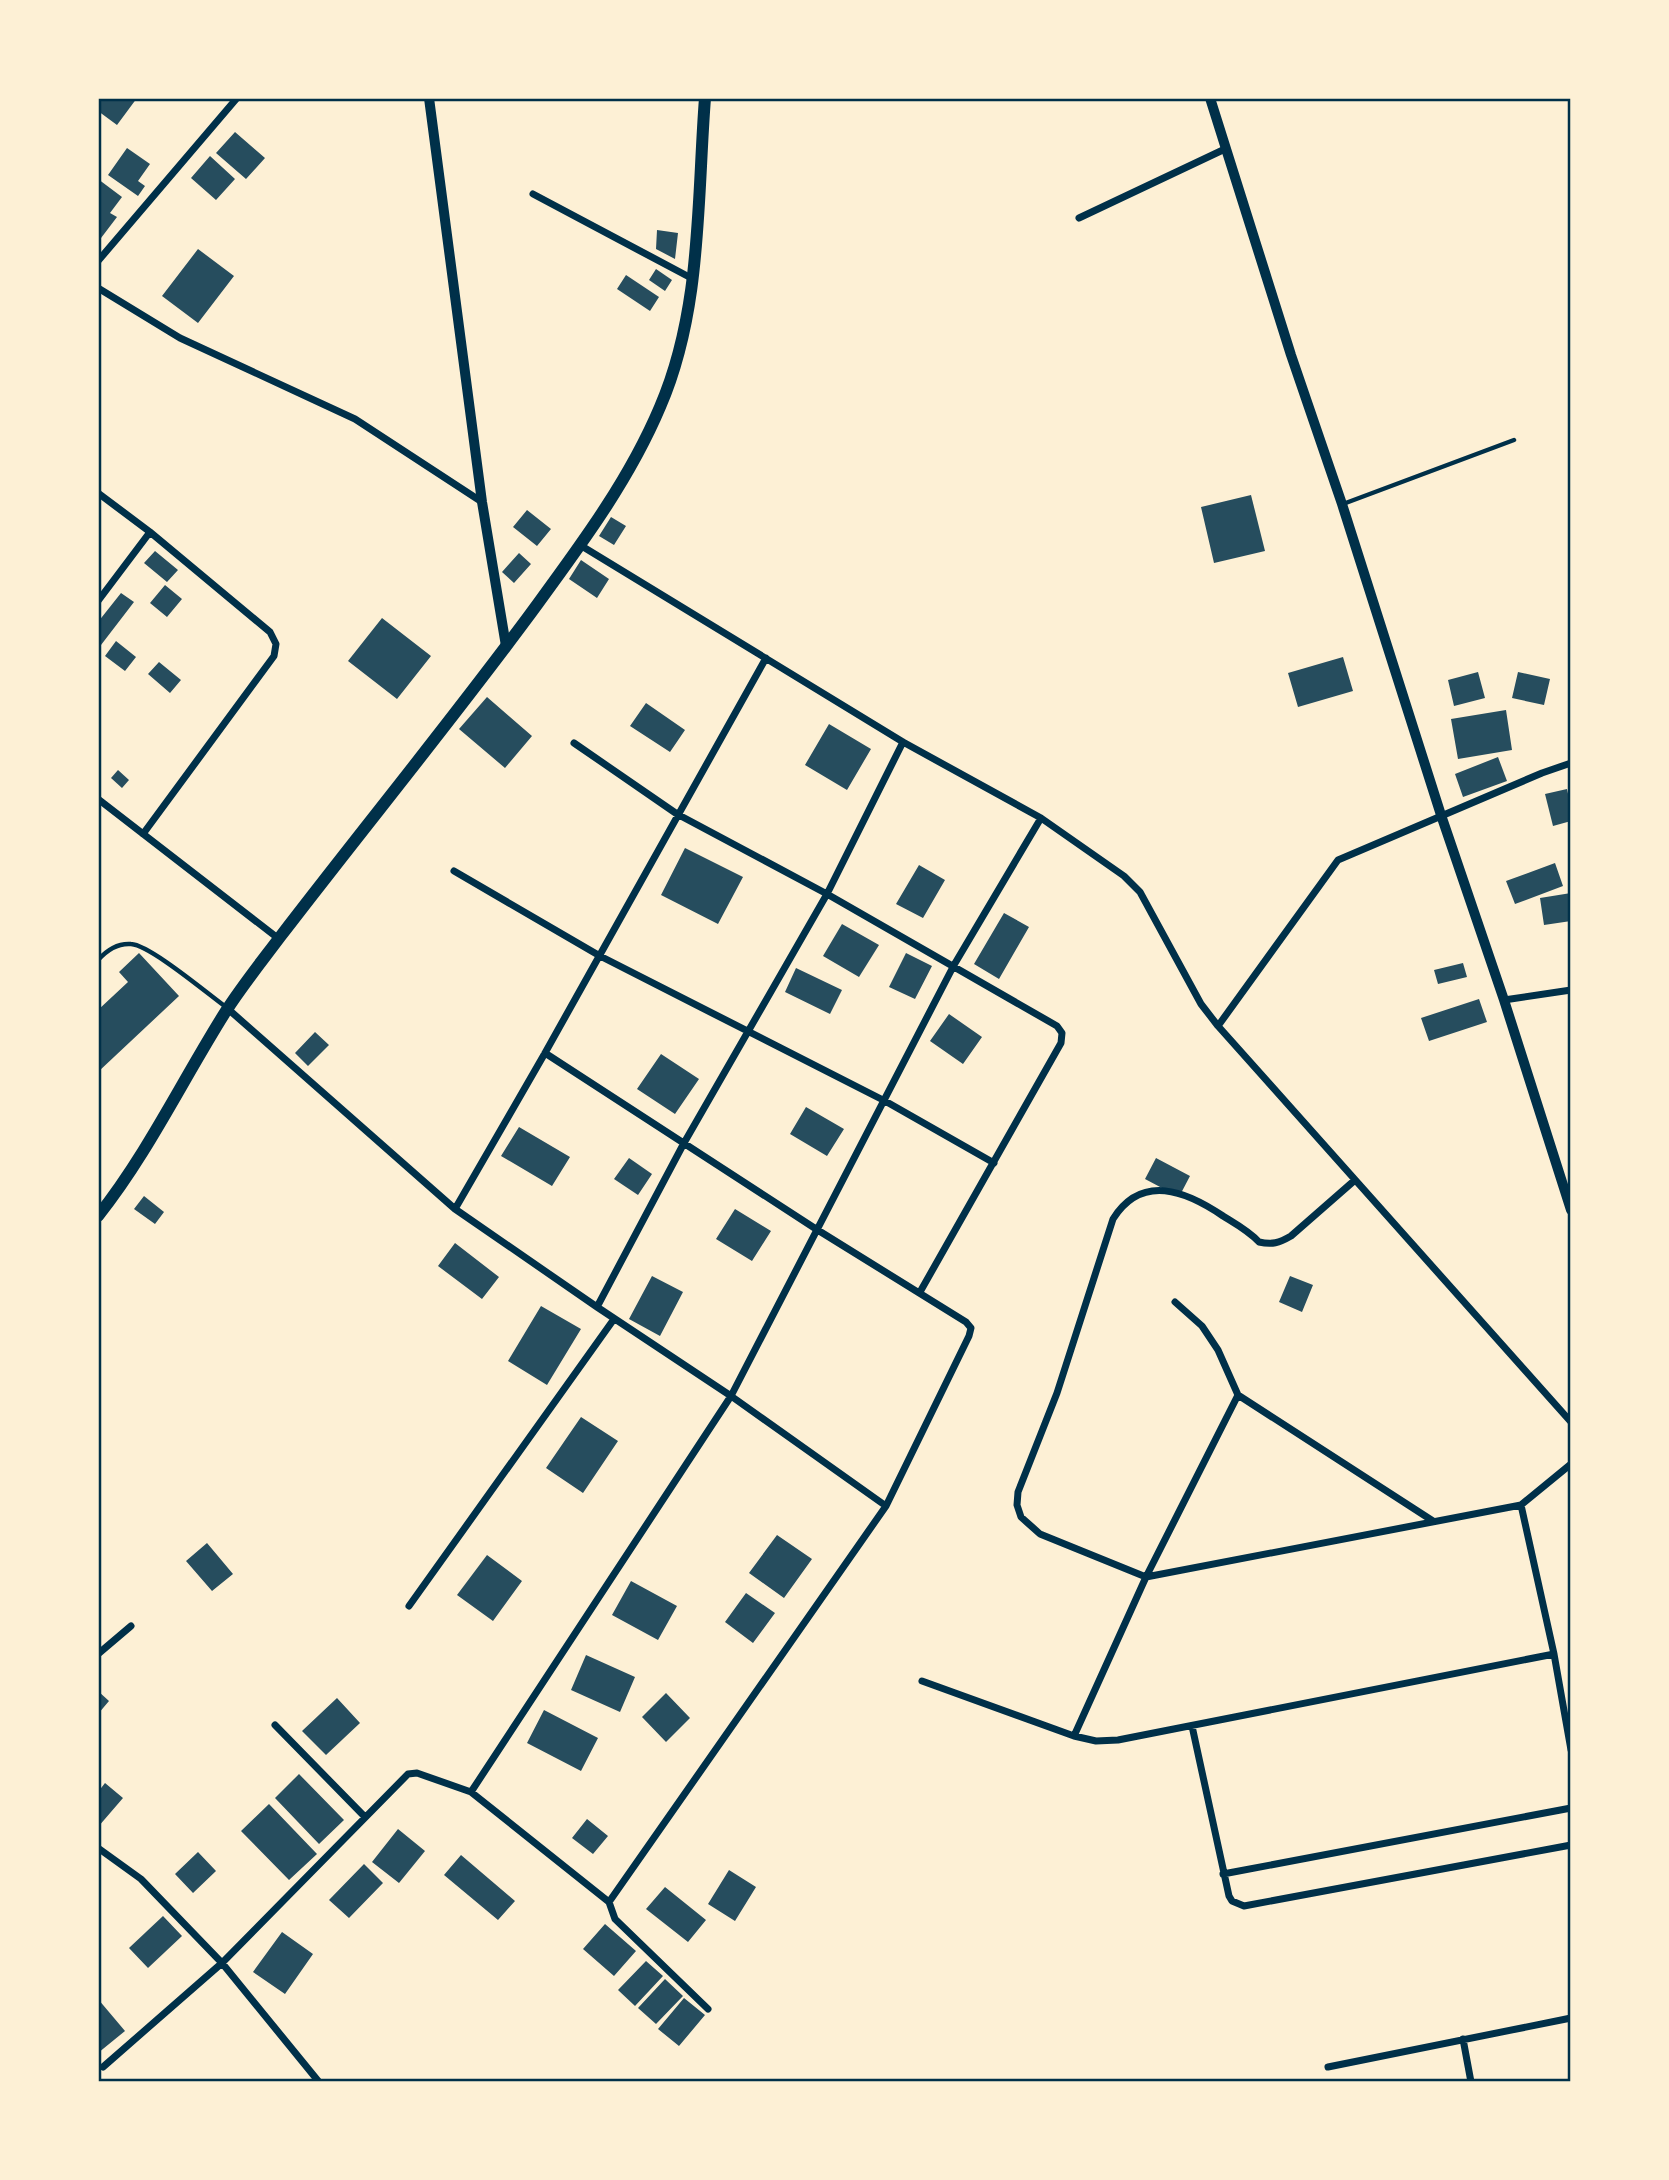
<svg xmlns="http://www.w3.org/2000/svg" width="1669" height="2180" font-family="Overpass,sans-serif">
	<rect width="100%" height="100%" fill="#fdf0d5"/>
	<path fill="#264d5e" d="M98,98H137L117,125L98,111Z
		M235,132L265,158L246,179L216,153Z
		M127,148L150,164L138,181L145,186L138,196L108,175Z
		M210,156L235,179L216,200L191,178Z
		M98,179L122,197L110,213L117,217L98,242Z
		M657,230L678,233L675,259L656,249Z
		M198,249L234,276L198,323L162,296Z
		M656,269L672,280L665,291L649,280Z
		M626,275L659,297L650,311L617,289Z
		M1251,495L1265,551L1214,563L1201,507Z
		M527,510L551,529L537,546L513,527Z
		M611,517L626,526L614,545L599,536Z
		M155,551L178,570L167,582L144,563Z
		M519,553L531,564L514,583L502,572Z
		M581,560L609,579L597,598L569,579Z
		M165,585L182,599L167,617L150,603Z
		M121,593L134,602L101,645L98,643V622Z
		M382,618L431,656L397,699L348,661Z
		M116,641L136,657L125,671L105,656Z
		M1343,657L1353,691L1298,707L1288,673Z
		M159,662L181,680L170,693L148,674Z
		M1478,672L1485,698L1454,706L1448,680Z
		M1518,672L1550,679L1544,705L1512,698Z
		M487,697L532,736L505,768L459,729Z
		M646,703L685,730L670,752L630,726Z
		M1506,710L1512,750L1458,759L1451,719Z
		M829,724L871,749L847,790L805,765Z
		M1498,757L1507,781L1463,797L1455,774Z
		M118,770L129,780L122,788L111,778Z
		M1567,789L1571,808V821L1553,826L1545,794Z
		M685,848L743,877L718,924L661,895Z
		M1555,863L1563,886L1515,904L1506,881Z
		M919,865L945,880L923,918L896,904Z
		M1571,893V921L1544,925L1540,898Z
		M1004,913L1029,927L999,979L974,964Z
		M842,924L879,945L859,977L823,956Z
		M139,953L179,996L98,1072V1010L128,982L119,972Z
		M906,953L932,966L915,999L889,987Z
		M1463,963L1467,977L1438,984L1434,970Z
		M796,968L842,990L830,1014L785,992Z
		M1479,999L1487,1022L1429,1041L1421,1018Z
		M949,1014L982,1037L963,1064L930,1041Z
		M315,1032L329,1045L308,1066L295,1053Z
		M661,1054L699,1079L675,1114L637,1089Z
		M806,1107L844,1129L827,1156L790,1134Z
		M519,1127L570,1157L552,1186L501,1156Z
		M629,1158L652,1174L638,1195L614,1179Z
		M1156,1158L1190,1176L1179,1197L1145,1179Z
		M144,1196L164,1212L155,1224L134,1209Z
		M735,1209L771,1231L752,1261L716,1239Z
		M455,1243L499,1277L482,1299L438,1266Z
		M652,1276L683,1292L660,1336L629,1319Z
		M1290,1276L1313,1285L1302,1312L1279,1302Z
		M541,1306L581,1329L547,1385L508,1361Z
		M581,1417L618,1441L583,1493L546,1468Z
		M777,1535L812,1559L784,1598L749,1573Z
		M207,1543L233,1574L212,1591L186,1561Z
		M487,1555L522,1581L493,1621L457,1595Z
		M631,1581L677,1606L658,1640L612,1615Z
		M746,1593L775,1613L753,1643L725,1622Z
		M586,1655L635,1677L620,1712L571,1690Z
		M98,1691L109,1701L98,1714Z
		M666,1693L690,1718L666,1742L642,1717Z
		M337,1698L360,1723L326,1755L302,1731Z
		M544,1710L598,1738L581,1771L527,1743Z
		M299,1774L344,1820L319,1844L275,1798Z
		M105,1783L123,1798L98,1827V1792Z
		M269,1804L317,1854L289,1880L241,1831Z
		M587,1819L608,1836L593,1854L572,1838Z
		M398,1829L425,1851L399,1883L372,1862Z
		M198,1852L216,1871L193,1893L175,1874Z
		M461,1855L515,1901L498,1920L444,1875Z
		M364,1864L383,1883L349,1918L329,1900Z
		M729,1870L756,1887L735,1921L708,1904Z
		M665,1887L706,1920L688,1942L646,1909Z
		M163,1916L182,1936L148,1968L129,1948Z
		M605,1924L636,1951L614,1976L583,1949Z
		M282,1932L313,1954L285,1994L253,1972Z
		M646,1961L663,1976L635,2006L618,1990Z
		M665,1979L683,1996L656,2024L638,2008Z
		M684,1998L705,2015L679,2046L658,2029Z
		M98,1999L125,2031L98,2053Z"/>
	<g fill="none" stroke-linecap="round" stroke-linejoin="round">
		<path stroke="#003049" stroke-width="4.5" d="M1343,504L1514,440
			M98,960C106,951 118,943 131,944C150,945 208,994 226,1007"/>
		<path stroke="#003049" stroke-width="7" d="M533,194L693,279
			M1079,218L1225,149
			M98,261L237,98
			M98,288L180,338L355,419L482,502
			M98,493L150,532L270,632L276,644L274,656L143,834
			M580,545L903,742L1041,818L1124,876L1140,892L1201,1004L1218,1026L1571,1422
			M98,601L150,532
			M574,743L677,814L827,894L1057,1026L1062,1033L1061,1043L920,1292
			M98,799L279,939
			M454,871L600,956L885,1101L994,1163
			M1504,1000L1571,990
			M228,1009L455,1209L597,1307L731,1396L886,1506
			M1218,1026L1338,860L1542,773L1571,763
			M545,1053L816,1229L966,1322L971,1328L969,1336L886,1506L609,1902
			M1355,1180L1291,1236C1279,1243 1272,1245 1259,1242C1249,1231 1236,1224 1223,1216C1186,1191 1142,1173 1113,1219L1057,1393L1018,1492L1017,1505L1021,1517L1040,1534L1146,1577L1521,1505L1571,1464
			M455,1209L545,1053L766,658
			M1175,1302L1202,1326L1218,1350L1238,1395L1433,1521
			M597,1307L684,1143L827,894L903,742
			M1521,1505L1554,1654L1571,1750
			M409,1606L614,1319
			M98,1654L131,1626
			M922,1681L1074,1736L1096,1741L1118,1740L1554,1654
			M275,1725L365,1817
			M1192,1726L1229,1896L1232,1901L1244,1906L1571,1845
			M1074,1736L1146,1577L1238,1395
			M471,1792L731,1396L954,965L1041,818
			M98,1848L141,1879L222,1963L319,2082
			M1223,1874L1571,1808
			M1463,2039L1471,2082
			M103,2067L222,1963L408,1774L417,1773L471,1792L609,1902L615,1919L708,2009
			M1328,2067L1571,2018"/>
		<path stroke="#003049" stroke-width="10" d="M429,98L482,502L506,646
			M1210,98L1291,355L1342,504L1441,815L1504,1000L1571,1210"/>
		<path stroke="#003049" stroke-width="12" d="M98,1216C148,1153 183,1079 226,1011C242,986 262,961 280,937C362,830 448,725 528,617C577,550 628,483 660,407C702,310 697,201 705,98"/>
	</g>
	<rect width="1669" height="2180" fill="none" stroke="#fdf0d5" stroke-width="200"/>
	<rect x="100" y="100" width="1469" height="1980" fill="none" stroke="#003049" stroke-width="2.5"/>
</svg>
